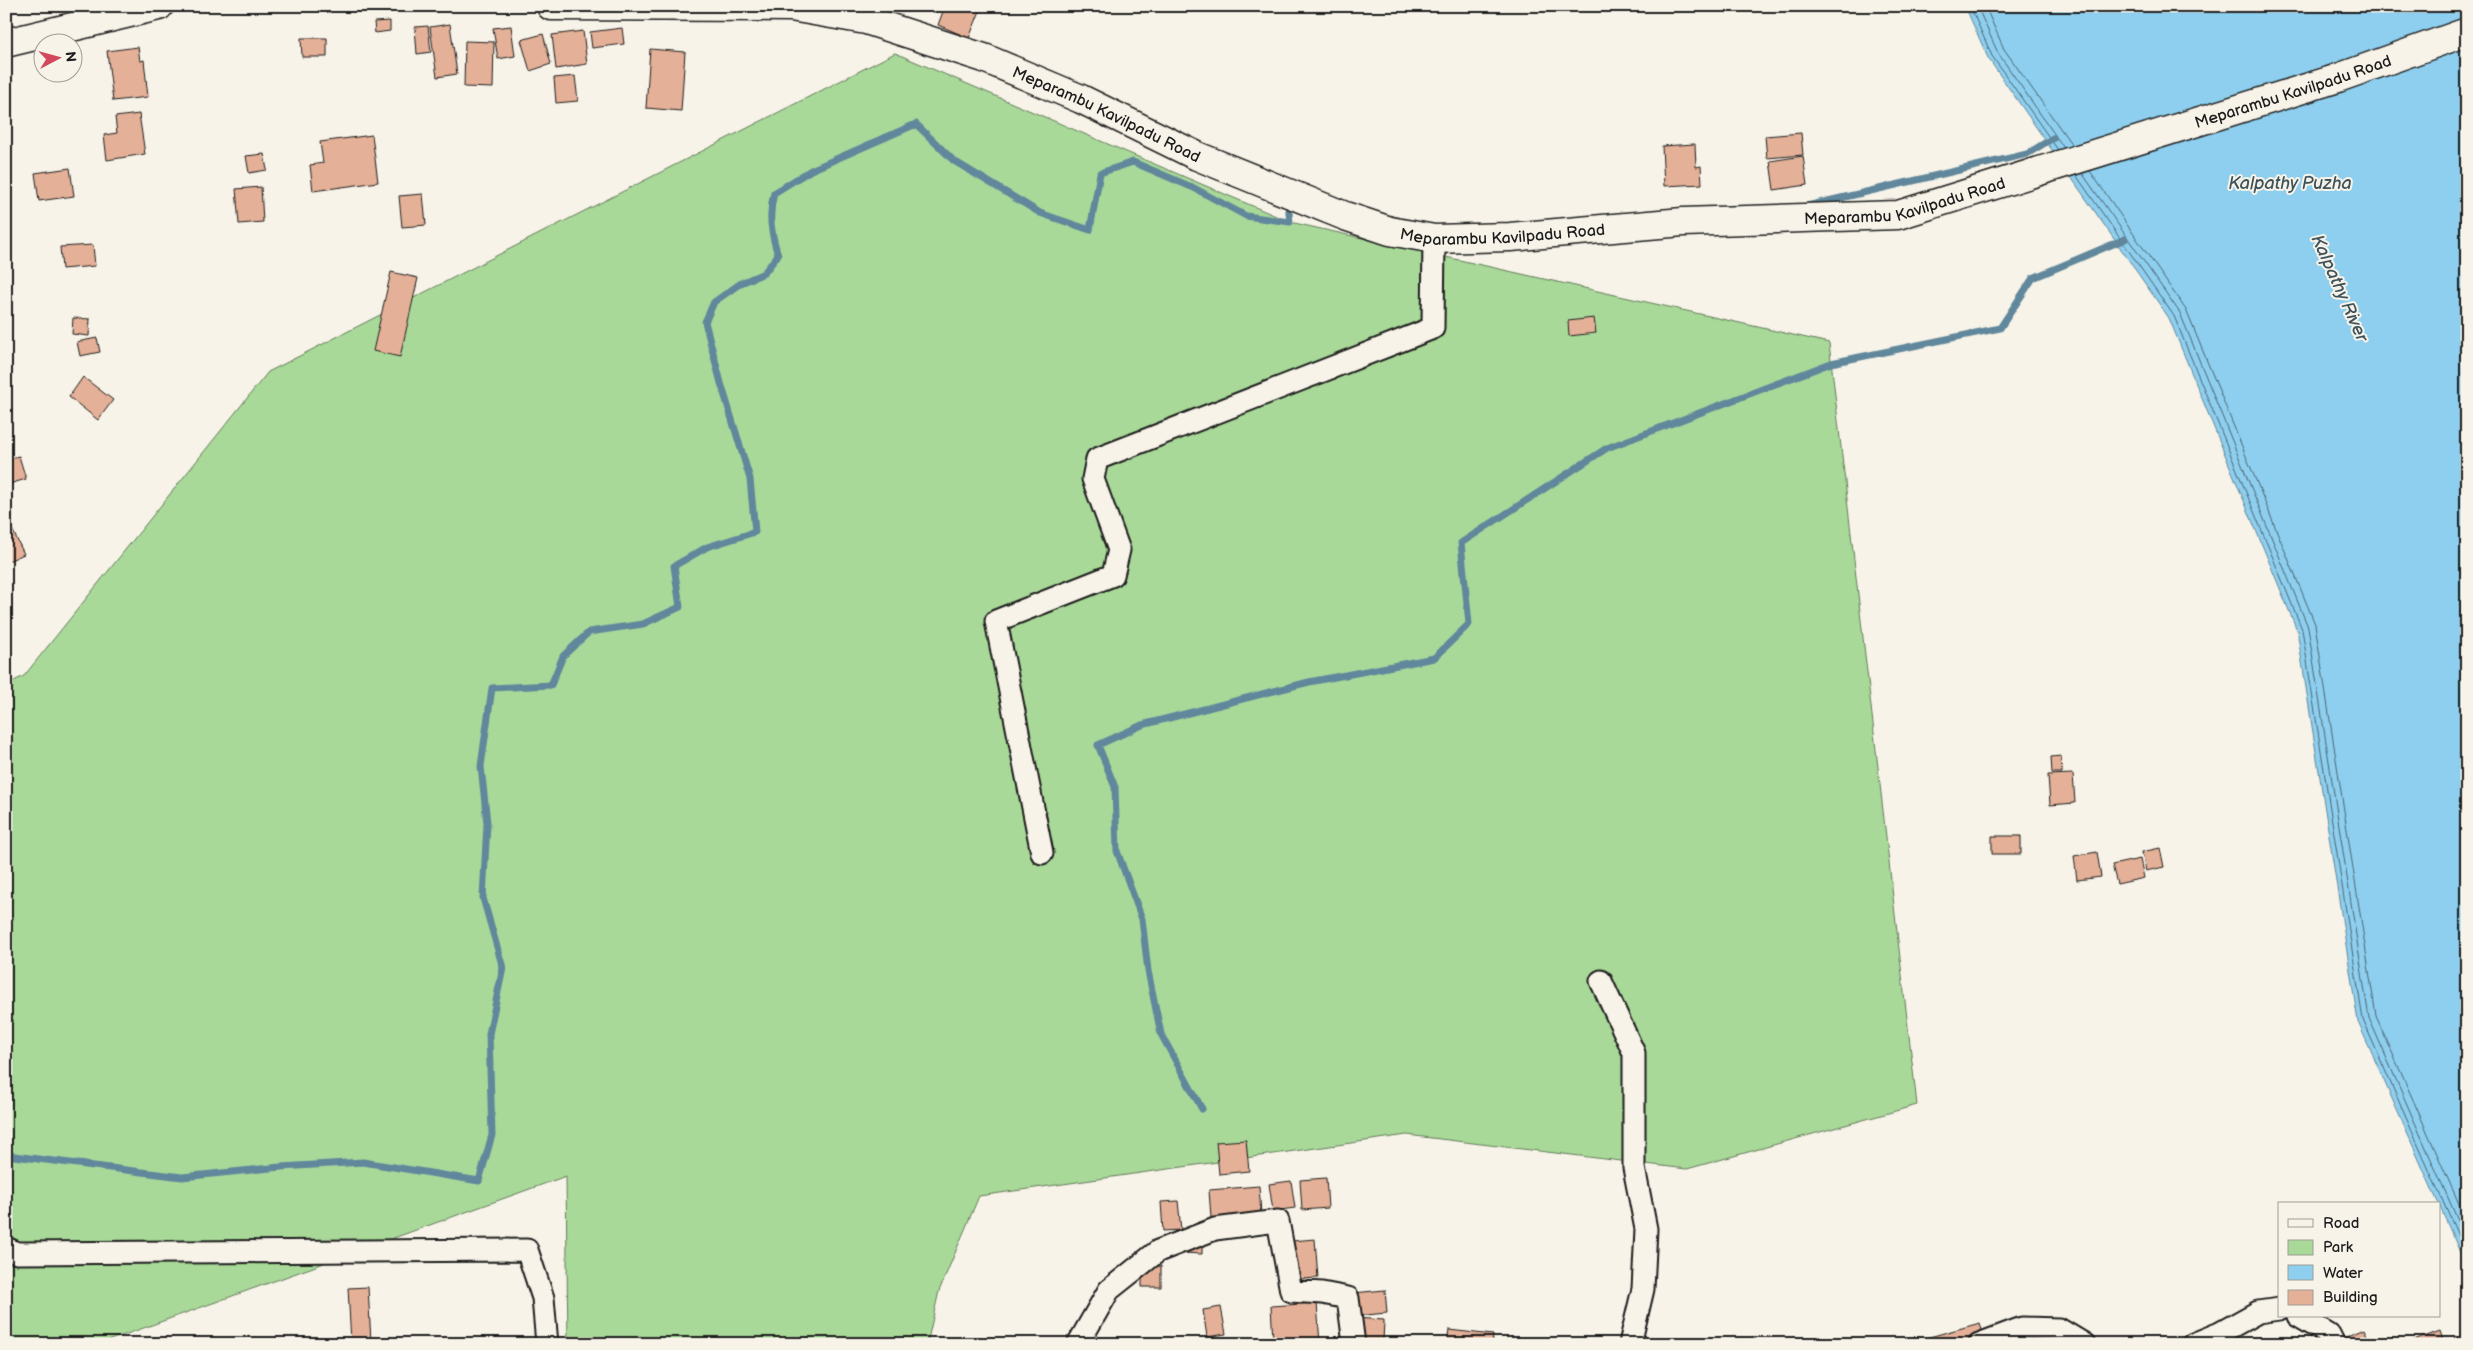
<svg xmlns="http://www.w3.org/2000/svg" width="2473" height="1350" font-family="'Balsamiq Sans',sans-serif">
	<rect width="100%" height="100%" fill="#f7f3e8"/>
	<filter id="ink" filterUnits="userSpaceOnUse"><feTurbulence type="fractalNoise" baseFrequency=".02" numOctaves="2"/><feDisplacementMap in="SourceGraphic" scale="10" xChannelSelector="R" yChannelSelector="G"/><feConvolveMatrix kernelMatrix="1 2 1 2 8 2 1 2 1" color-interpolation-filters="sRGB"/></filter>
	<g filter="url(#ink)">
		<path fill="#a9d999" stroke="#627a5a" d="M895,53L1290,222L1829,343L1917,1105L1687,1169L1407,1135L979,1196L939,1291L927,1344H568L566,1176L99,1344H6V685L24,676L268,372Z"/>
		<path fill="#8ecfef" stroke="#60879b" d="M1965,6H2467V1268L2358,1022L2297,630L2169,318L1988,58Z"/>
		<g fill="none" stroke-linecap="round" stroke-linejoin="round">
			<path stroke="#4a6470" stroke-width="1" d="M1970,6L1992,56L2058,150
				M1977,6L1998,53L2064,148
				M1985,6L2004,49L2072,145
				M2090,171L2186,310L2315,624L2376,1016L2467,1222
				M2082,173L2180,313L2308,627L2369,1018L2467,1241
				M2076,175L2174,316L2302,629L2363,1020L2467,1256"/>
			<path stroke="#60879b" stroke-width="7" d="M1807,206L2027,154L2053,138
				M1202,1109L1161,1034L1148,971L1142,919L1117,851L1115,787L1098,745L1142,725L1309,682L1434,658L1469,624L1461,543L1607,448L1831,363L2000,328L2033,278L2125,239
				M6,1155L182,1177L281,1167L363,1162L479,1181L492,1135L489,1034L503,968L483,898L487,823L481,766L492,688L551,685L563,656L589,632L643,624L680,607L674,566L707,547L755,532L750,479L721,383L705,322L714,302L741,283L764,273L778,255C771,233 768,215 774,193L811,170L916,124L954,161L1040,213L1090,230L1100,173L1133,162L1194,188L1246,216L1290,222L1288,203"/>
		</g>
		<path fill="#e4b097" stroke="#1c1c1c" d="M945,6H982L969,38L938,25Z
			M390,21V31L375,33L374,22Z
			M450,24L457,74L437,77L430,27Z
			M428,26L431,52L417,54L415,27Z
			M511,26L515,56L498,59L493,28Z
			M622,28L624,44L592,48L590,32Z
			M583,31L587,64L556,69L552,35Z
			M543,34L551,64L530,71L521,40Z
			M301,38H327V57H302Z
			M465,41L494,42L493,88L464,87Z
			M138,47L140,61L144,60L148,97L113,101L107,51Z
			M650,49L685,52L681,111L646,108Z
			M575,76L578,101L556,103L554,78Z
			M139,114L145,154L107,160L104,135L117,133L115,117Z
			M1801,133L1803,155L1767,158L1765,136Z
			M372,135L378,182L313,191L310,165L323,163L320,142Z
			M1695,144L1696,167L1701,166L1702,184L1664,186L1662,146Z
			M264,154L267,170L249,173L246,156Z
			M1803,156L1807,185L1774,190L1770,161Z
			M70,168L74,196L39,201L35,173Z
			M261,187L263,222L239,224L236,189Z
			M423,194L426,225L402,227L399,196Z
			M93,245L95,266L62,269L60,247Z
			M391,272L418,278L400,357L373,351Z
			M73,318L90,319L89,336L72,334Z
			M1594,318L1596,333L1569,336L1568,321Z
			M97,338L100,352L80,356L77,342Z
			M83,377L113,400L98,420L69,397Z
			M19,456L26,479L6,485V459Z
			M9,523L24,554L6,562V525Z
			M2061,756L2062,773H2052L2051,757Z
			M2073,774L2075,803L2050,805L2048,775Z
			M1992,836H2021V854H1992Z
			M2160,848L2164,867L2146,871L2142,852Z
			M2097,852L2101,877L2077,880L2074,856Z
			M2140,859L2144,878L2117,884L2112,865Z
			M1246,1140L1249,1171L1219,1174L1216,1142Z
			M1326,1178L1328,1208L1302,1210L1300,1180Z
			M1291,1181L1295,1208L1273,1211L1269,1184Z
			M1259,1186L1261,1214L1211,1218L1209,1190Z
			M1178,1201L1181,1230L1163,1231L1161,1202Z
			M1315,1239L1318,1278L1285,1280L1281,1242Z
			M1202,1243V1254L1183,1253Z
			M1142,1266H1161V1287H1142Z
			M368,1287L371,1342L351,1343L348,1288Z
			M1385,1290L1387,1313L1355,1316L1353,1293Z
			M1317,1303L1320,1344H1285V1340L1273,1341L1271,1306Z
			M1221,1307L1226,1334L1207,1337L1203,1310Z
			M1355,1318L1384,1320L1383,1342L1354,1341Z
			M1980,1323L1986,1344H1902L1915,1341Z
			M2364,1329L2371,1344H2347L2344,1338Z
			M1449,1330L1493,1335L1492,1344H1447Z
			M2440,1331L2444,1344H2406Z"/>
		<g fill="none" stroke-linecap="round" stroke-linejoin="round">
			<g stroke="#1c1c1c" stroke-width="25">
				<path id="street" d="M1042,853L996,621L1113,575L1119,550L1093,479L1097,459L1433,328L1434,239
					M1601,981L1634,1053V1168L1646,1229L1643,1289L1630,1344
					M6,1248L17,1253L527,1250L543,1298L547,1344
					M2298,1316L2329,1334L2334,1344
					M1078,1344L1109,1290L1158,1251L1215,1229L1278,1221L1291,1291L1322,1293L1348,1298L1354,1344
					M1979,1344L2022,1328L2059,1329L2084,1344
					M2193,1344L2220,1333L2258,1312L2279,1309"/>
			</g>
			<g stroke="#1c1c1c" stroke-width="31">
				<g id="secondary">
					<path id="s1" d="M551,6L791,7L866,20L984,58L1081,99L1197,156L1345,216L1390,231L1434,239L1510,237L1683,222L1898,215L2335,79L2467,32"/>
					<path d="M6,43L159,6"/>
				</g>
			</g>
			<use href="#street" stroke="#f7f3e8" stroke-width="21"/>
			<use href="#secondary" stroke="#f7f3e8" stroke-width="28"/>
		</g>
	</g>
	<g text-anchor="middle" stroke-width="4" stroke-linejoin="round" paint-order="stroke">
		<g font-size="16" fill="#1c1c1c" stroke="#f7f3e8">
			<text dy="6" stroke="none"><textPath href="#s1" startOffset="1805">Meparambu Kavilpadu Road</textPath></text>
			<text dy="6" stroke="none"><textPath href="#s1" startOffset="575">Meparambu Kavilpadu Road</textPath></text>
			<text dy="6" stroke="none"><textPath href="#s1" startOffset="1400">Meparambu Kavilpadu Road</textPath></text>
			<text dy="6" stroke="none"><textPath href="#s1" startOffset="995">Meparambu Kavilpadu Road</textPath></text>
		</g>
		<g font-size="18" font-style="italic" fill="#3e525b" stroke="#f7f3e8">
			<text x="2290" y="189">Kalpathy Puzha</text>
			<text transform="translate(2340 288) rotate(66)" y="6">Kalpathy River</text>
		</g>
	</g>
	<rect width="2473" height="1350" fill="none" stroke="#f7f3e8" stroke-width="25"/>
	<rect x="12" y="12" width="2448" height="1325" fill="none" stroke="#1c1c1c" stroke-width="2" filter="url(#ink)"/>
	<rect x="2278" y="1202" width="162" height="115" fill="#f7f3e8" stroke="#9f9d96"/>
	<rect x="2288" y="1219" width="25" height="8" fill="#f7f3e8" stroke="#9f9d96"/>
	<text x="2323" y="1228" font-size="15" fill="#1c1c1c">Road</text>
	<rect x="2288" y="1240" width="25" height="15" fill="#a9d999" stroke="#9f9d96"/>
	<text x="2323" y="1252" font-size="15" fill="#1c1c1c">Park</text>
	<rect x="2288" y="1265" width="25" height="15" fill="#8ecfef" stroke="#9f9d96"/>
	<text x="2323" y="1278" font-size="15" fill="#1c1c1c">Water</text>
	<rect x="2288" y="1290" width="25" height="15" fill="#e4b097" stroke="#9f9d96"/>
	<text x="2323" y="1302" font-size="15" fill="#1c1c1c">Building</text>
	<g transform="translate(58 58) rotate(84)"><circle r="24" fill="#f7f3e8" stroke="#9f9d96"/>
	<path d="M0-4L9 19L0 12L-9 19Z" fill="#d1495b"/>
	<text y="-8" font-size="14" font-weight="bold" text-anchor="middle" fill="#1c1c1c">N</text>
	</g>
</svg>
